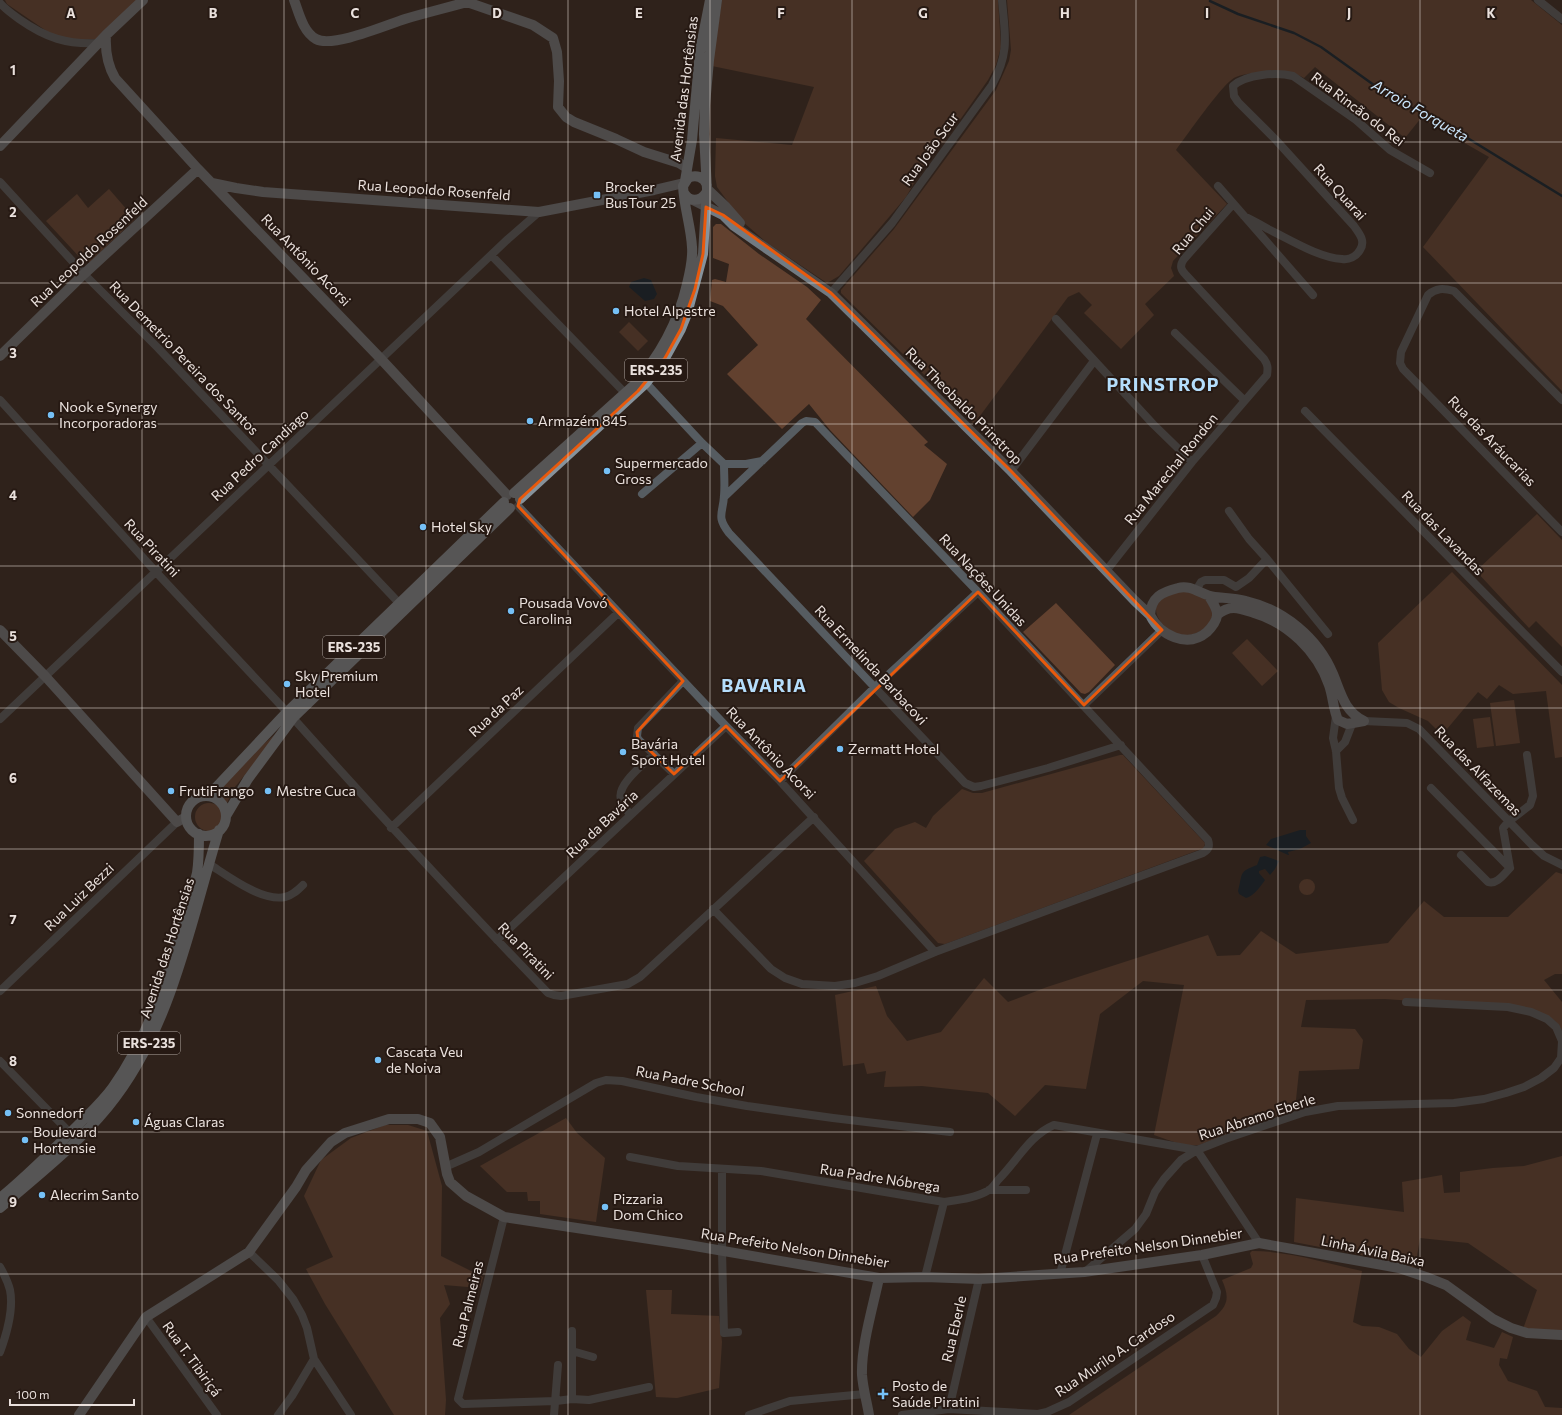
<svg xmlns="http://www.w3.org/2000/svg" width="1562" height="1415" font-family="Commissioner,sans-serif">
	<rect width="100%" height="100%" fill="#30231c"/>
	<path fill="#62412f" d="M5,0H137L96,39L78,40L62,38L48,32L7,4Z
		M722,0H998L1001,47L996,65L988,80L962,117L922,169L906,197L839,276L827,283L766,242L742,221L717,187L715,176L716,138L792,145L814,87L712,66Z
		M1007,0H1531L1562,25V391L1423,247L1489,157L1421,118L1405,138L1315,67L1304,78C1291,71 1281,70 1266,72C1256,73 1245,73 1236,77C1224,81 1186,137 1176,150L1227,204L1173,261L1171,268L1174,276L1145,304L1154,315L1121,349L1084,313L1092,305L1079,292L1068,297L974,424L841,293V290L894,229L996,90L1009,61L1011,50Z
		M109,189L135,219L90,262H84L46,221L77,194L88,208Z
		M716,224H721L759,254L807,287L821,300L806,319L928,442L924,445L947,464L930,500L913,517L830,430L809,404L782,429L727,374L758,345L723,306L710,301L712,280L715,279L726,282L729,264L713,258V227Z
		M629,322L648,341L638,351L619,332Z
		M1537,514L1562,540V647L1536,621L1529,628L1476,571Z
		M1452,572L1562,685V757L1555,758L1546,691L1513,694L1499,685L1487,699L1478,692L1442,735L1428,721L1399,708L1389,702L1382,690L1378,643Z
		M1180,590C1201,594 1206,594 1213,615C1211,618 1210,623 1208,626C1206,628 1202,630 1200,631C1175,647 1139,610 1165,595C1169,592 1176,592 1180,590Z
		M1056,603L1115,665L1089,692L1085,694L1081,693L1023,632Z
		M1247,639L1278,671L1262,686L1232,653Z
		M1514,700L1520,743L1496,746L1490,703Z
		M1490,717L1494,746L1477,748L1473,719Z
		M280,730V731L235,787L227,803L223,798L215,792L246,759Z
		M1120,755H1123L1205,843L1204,848L945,944L938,943L864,861L895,829L915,822L926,828L933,816L962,789L973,793H982Z
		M195 817a14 14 0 1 1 28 0a14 14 0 1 1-28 0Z
		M1556,872L1562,874V974H1555L1544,980L1562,1002V1031C1557,1018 1543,1014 1531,1009L1385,999L1306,1000L1301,1027L1355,1029L1363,1040L1359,1069L1299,1071L1295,1109L1199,1145C1184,1147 1169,1140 1154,1135L1184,985L1143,981L1100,1014L1086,1089L1045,1085L1015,1116L988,1093L922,1086L884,1087L886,1071L867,1074L864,1063L843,1066L835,995L876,986L887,1016L907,1041L941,1032L984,978L1008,1002L1047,987L1208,935L1217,956L1240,955L1261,931L1296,954L1388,943L1424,901L1444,917H1508Z
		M1299 887a8 8 0 1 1 16 0a8 8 0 1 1-16 0Z
		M566,1118L577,1133L605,1158L596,1222L540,1214V1201H528L527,1192H507L480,1166Z
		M385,1125H408L427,1131L442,1186L441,1256L483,1277L480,1288L444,1285L450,1304L440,1318L446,1400L445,1415H394L325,1304L306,1269L333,1257L304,1196L321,1160L351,1138Z
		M1562,1156V1330L1531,1331L1523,1329L1537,1290L1468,1243L1420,1238L1415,1268L1397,1262L1294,1242L1296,1198L1404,1212L1402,1182L1442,1175L1444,1193L1460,1192V1172L1493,1168L1524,1166Z
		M1252,1251C1289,1251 1326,1263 1362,1271L1353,1322L1362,1326L1379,1327L1397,1334L1409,1349L1421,1357L1442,1331L1463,1316L1471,1322L1466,1340L1494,1348L1502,1332L1513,1337L1507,1359L1500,1358L1499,1365L1508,1381L1537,1391L1545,1407L1562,1408V1415H1069L1216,1316C1229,1304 1229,1296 1222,1280L1251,1268L1253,1264L1250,1253Z
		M646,1290H672L671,1314L719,1316L722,1342L719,1388L677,1398L656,1397Z"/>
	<path fill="#021a2a" d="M644,278L651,280L657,294L654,299L645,301L629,287L631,282Z
		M1300,830H1306V836L1311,843L1300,849L1288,852L1289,855H1288L1266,845L1271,839Z
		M1265,856L1279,861L1275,869L1270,875L1265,869L1259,871V873L1265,880C1261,886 1254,896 1246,898L1239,894L1238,891C1243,873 1238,872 1257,865L1260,857Z"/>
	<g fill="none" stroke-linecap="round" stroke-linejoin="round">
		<path stroke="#021a2a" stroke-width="2.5" d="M1210,1L1238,14L1294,33L1321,47L1392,98L1443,123L1562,196"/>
		<path stroke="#565c61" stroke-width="8" d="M1538,0L1562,19
			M0,3C5,9 12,14 19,19C46,38 67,45 100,43
			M0,182L84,274L158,348L399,603
			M1218,186L1313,295
			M1244,216C1252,220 1260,224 1268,229C1289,239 1319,258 1342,259C1349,260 1356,257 1360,250C1366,241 1359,233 1354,226L1275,139L1238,102L1234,96L1233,86C1246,74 1277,72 1293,76L1356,120L1390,150L1430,173
			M491,255L625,393
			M831,293L892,223L992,85C1010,52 1005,35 1002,0
			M1056,319L1153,424L1192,462
			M1175,333L1244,400
			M646,383L702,443L724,464H746L762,461
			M0,400L156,572L287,712
			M1562,400L1454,291C1443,288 1436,288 1428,295L1401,352L1400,363L1403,369L1562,532
			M1305,411L1562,672
			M724,464C724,474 725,486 724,496C723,514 716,516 729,533L965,783L974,787L981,786L1048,768L1121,745
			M1011,471L1094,361
			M642,494L702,443
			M518,506L726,726L780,781L935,952
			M1229,511L1249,539L1267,559
			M1106,571L1192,462L1267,375C1268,368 1268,365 1264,359L1186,275C1181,270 1179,266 1184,259L1233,204
			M1196,590L1201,582L1205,580H1224L1236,587L1249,578L1267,559L1328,634
			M1084,705L1162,630
			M1336,716L1333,738L1336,751L1339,788L1342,798L1353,820
			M293,718C377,812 461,903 548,993L554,995L561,996L628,984L640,977L814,817
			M0,719L508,239L539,212
			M1364,721L1407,723L1419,729L1532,845L1544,856L1562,865
			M1336,751L1345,742L1352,724
			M674,774L638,739L637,736L638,728L683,681
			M780,781L874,688L978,592
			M1431,788L1510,868
			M630,815C627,810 623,804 621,799C616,785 645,763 654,754
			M391,828L618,613
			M1461,855L1488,882C1497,885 1504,874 1510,868L1503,828L1508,822L1530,805L1533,796L1527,755
			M209,864C228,876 262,902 285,897C293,895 298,890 303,885
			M713,909L771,969L785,978L802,984L835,986L855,983L878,976L935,952L1203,853C1209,849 1210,846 1208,840L978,592L815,422L806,421L802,423L724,497
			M497,940L726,726
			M0,991L177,822
			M1406,1002L1508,1007L1531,1012L1547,1019L1556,1027L1562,1041
			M0,1061L74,1137
			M630,1157L678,1166L761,1171L944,1202C957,1200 977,1198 989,1190C993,1188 996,1182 999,1179C1017,1161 1030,1135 1054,1125L1197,1150L1259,1243
			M445,1167L479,1152L596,1083L606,1080L622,1081L696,1097L747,1106L833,1118L950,1132
			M722,1170V1251L724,1333L738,1332
			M989,1190H1026
			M504,1217L458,1399L463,1404L556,1401L572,1399L589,1400L649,1387
			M249,1252L278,1280L293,1299L302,1315L307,1328L314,1359L351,1415
			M0,1267C4,1274 8,1282 10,1290C14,1310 7,1333 0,1352
			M1085,1272L1135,1229L1146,1214L1155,1192L1164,1179L1181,1160L1197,1150L1225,1139L1305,1112L1338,1106L1454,1103L1484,1099L1506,1093L1524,1087L1541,1078L1554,1068L1561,1058L1562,1042
			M1060,1274L1097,1134
			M925,1277L944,1202
			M146,1317L217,1415
			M572,1351L593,1357
			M572,1399V1331
			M949,1409L979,1279
			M278,1415L292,1396L314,1359
			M554,1415L558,1365
			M749,1415L790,1401L865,1394
			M902,1415L949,1409L1038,1414L1047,1412L1069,1402L1213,1305L1216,1298L1217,1292L1202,1255"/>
		<path stroke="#717a82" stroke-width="10" d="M294,0C299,13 303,32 316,39C333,48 386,25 405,19C425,13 446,8 467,2
			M464,0L467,2L533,25L553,38L557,52L559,81L558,107L566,117L574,122L616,139L644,152L679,163L687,168
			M106,35C105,51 107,64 115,78L198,169L381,359L507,495
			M0,146L106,35L143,0
			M212,183L236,188L263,192L539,212L654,190L684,183
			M707,189L726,207L740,223
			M693,200L723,215L734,226L831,293L1011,471L1135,601L1150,615
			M0,356L84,274L198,169
			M1209,596C1212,602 1218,609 1217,616C1216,622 1211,628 1207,632C1187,649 1160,635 1150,615C1151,597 1162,592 1178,588C1192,584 1202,596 1215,597C1225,598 1236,598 1246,601C1284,610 1318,638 1333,674C1341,693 1344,711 1364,721
			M1217,615C1230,604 1239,608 1254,613C1288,623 1317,651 1329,685C1333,696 1333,709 1338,720L1347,724L1364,721
			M0,630L45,676L177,822L186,817
			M79,1415L146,1317L249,1252L296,1187L306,1170L331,1142L345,1133L389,1119H418L430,1123L440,1137L447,1174L450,1182L466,1196L504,1217L683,1244L879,1278L925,1277L979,1279L1084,1272L1202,1255L1259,1243L1399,1268L1426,1277L1446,1285L1493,1319L1511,1328L1527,1333L1562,1335
			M869,1415C867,1402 863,1389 862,1375C861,1346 873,1307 879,1278"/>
		<path stroke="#86929b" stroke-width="10" d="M685,181L692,140L700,51L710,0
			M684,193C689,202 700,202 706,193
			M514,493L633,386C660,356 678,323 687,284C690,272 693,259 692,247C691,227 684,207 683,186L688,178C696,174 704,177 707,185
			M520,499L646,383L665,358L681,329L687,314L703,254L707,189L704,134L705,105L709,60L717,0
			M208,796L287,712L504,502
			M186 816a20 20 0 1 1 40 0a20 20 0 1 1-40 0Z
			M226,816L248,779L293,718L510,508
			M0,1198C28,1175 54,1149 80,1123C91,1112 103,1101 113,1087C146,1040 164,987 180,932C185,913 192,893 197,873C199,860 199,847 199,834
			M0,1208C37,1176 77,1145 108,1107C172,1029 190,924 219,830"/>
	</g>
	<path d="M0 0H1562V1415H0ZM706,207L723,215L831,293L1011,471L1162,630L1084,705L978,592L780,781L726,726L674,774L638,739L637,732L683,681L518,506L520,499L638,391L665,358L681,329L695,289L703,254Z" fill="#30231c" fill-opacity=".55" fill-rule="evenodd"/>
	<path fill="none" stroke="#e8590c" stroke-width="3" stroke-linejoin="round" d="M706,207L723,215L831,293L1011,471L1162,630L1084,705L978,592L780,781L726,726L674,774L638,739L637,732L683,681L518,506L520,499L638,391L665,358L681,329L695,289L703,254Z"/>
	<path fill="none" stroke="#eae1dd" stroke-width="1" stroke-opacity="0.55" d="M142,0V1415M284,0V1415M426,0V1415M568,0V1415M710,0V1415M852,0V1415M994,0V1415M1136,0V1415M1278,0V1415M1420,0V1415M0,142H1562M0,283H1562M0,424H1562M0,566H1562M0,708H1562M0,849H1562M0,990H1562M0,1132H1562M0,1274H1562"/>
	<g fill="#75c0f6" stroke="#261913" stroke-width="1.5">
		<rect x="593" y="191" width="8" height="8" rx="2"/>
		<circle cx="616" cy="311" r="4"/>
		<circle cx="51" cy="415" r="4"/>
		<circle cx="530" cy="421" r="4"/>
		<circle cx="607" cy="471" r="4"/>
		<circle cx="423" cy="527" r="4"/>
		<circle cx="511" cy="611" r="4"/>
		<circle cx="287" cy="684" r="4"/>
		<circle cx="840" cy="749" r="4"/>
		<circle cx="623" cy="752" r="4"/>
		<circle cx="171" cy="791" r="4"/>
		<circle cx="268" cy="791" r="4"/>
		<circle cx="378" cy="1060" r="4"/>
		<circle cx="8" cy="1113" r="4"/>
		<circle cx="136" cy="1122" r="4"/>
		<circle cx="25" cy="1140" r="4"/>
		<circle cx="42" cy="1195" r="4"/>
		<circle cx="605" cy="1207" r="4"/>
		<path d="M881 1388h4v4h4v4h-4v4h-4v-4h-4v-4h4z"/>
	</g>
	<g text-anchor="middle" stroke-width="4" stroke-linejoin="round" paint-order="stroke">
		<g fill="#261913" stroke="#afa5a0" stroke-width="1">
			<rect x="625" y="359" width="62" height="22" rx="3"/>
			<rect x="323" y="636" width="62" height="22" rx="3"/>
			<rect x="118" y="1032" width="62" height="22" rx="3"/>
		</g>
		<g font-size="13" font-weight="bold" fill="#eae1dd">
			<text x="656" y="375">ERS-235</text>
			<text x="354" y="652">ERS-235</text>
			<text x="149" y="1048">ERS-235</text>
		</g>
		<g font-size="14" fill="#eae1dd" stroke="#261913">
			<text transform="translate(684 89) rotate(-83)" y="5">Avenida das Hortênsias</text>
			<text transform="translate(1358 109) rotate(37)" y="5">Rua Rincão do Rei</text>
			<text transform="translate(930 149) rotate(-54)" y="5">Rua João Scur</text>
			<text transform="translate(434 190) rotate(4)" y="5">Rua Leopoldo Rosenfeld</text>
			<text transform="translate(1340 192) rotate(48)" y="5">Rua Quarai</text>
			<text transform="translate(1193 231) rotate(-50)" y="5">Rua Chui</text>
			<text transform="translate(89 252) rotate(-43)" y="5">Rua Leopoldo Rosenfeld</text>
			<text transform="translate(306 260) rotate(46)" y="5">Rua Antônio Acorsi</text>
			<text transform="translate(184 358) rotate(46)" y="5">Rua Demetrio Pereira dos Santos</text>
			<text transform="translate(964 406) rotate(45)" y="5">Rua Theobaldo Prinstrop</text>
			<text transform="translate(1492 441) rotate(46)" y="5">Rua das Aráucarias</text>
			<text transform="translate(260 455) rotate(-43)" y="5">Rua Pedro Candiago</text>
			<text transform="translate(1171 469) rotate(-51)" y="5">Rua Marechal Rondon</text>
			<text transform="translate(1443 533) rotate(46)" y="5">Rua das Lavandas</text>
			<text transform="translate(152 548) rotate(47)" y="5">Rua Piratini</text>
			<text transform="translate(983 580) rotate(47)" y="5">Rua Nações Unidas</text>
			<text transform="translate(871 665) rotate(47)" y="5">Rua Ermelinda Barbacovi</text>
			<text transform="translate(496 711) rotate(-43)" y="5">Rua da Paz</text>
			<text transform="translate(771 753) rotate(46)" y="5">Rua Antônio Acorsi</text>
			<text transform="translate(1478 771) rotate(46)" y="5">Rua das Alfazemas</text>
			<text transform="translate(602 824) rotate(-43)" y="5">Rua da Bavária</text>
			<text transform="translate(79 897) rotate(-44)" y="5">Rua Luiz Bezzi</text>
			<text transform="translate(167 948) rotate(-72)" y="5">Avenida das Hortênsias</text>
			<text transform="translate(526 951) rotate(46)" y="5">Rua Piratini</text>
			<text transform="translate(690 1081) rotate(11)" y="5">Rua Padre School</text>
			<text transform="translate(1257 1117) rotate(-18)" y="5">Rua Abramo Eberle</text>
			<text transform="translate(880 1178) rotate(9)" y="5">Rua Padre Nóbrega</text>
			<text transform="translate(1148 1246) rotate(-8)" y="5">Rua Prefeito Nelson Dinnebier</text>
			<text transform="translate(795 1248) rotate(9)" y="5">Rua Prefeito Nelson Dinnebier</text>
			<text transform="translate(1373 1251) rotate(12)" y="5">Linha Ávila Baixa</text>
			<text transform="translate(468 1304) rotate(-76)" y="5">Rua Palmeiras</text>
			<text transform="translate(954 1329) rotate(-77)" y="5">Rua Eberle</text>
			<text transform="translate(1115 1354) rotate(-34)" y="5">Rua Murilo A. Cardoso</text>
			<text transform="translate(192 1359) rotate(54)" y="5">Rua T. Tibiriçá</text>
		</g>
		<g font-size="14" fill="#eae1dd" stroke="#261913" text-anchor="start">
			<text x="605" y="192">Brocker<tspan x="605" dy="16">BusTour 25</tspan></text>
			<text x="624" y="316">Hotel Alpestre</text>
			<text x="59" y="412">Nook e Synergy<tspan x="59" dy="16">Incorporadoras</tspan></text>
			<text x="538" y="426">Armazém 845</text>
			<text x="615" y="468">Supermercado<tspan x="615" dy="16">Gross</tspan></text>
			<text x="431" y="532">Hotel Sky</text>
			<text x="519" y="608">Pousada Vovó<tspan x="519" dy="16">Carolina</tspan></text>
			<text x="295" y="681">Sky Premium<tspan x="295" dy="16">Hotel</tspan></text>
			<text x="631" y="749">Bavária<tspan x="631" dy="16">Sport Hotel</tspan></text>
			<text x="848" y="754">Zermatt Hotel</text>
			<text x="179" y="796">FrutiFrango</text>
			<text x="276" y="796">Mestre Cuca</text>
			<text x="386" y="1057">Cascata Veu<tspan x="386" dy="16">de Noiva</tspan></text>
			<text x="16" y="1118">Sonnedorf</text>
			<text x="144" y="1127">Águas Claras</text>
			<text x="33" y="1137">Boulevard<tspan x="33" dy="16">Hortensie</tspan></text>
			<text x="50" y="1200">Alecrim Santo</text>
			<text x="613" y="1204">Pizzaria<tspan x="613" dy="16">Dom Chico</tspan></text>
			<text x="892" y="1391">Posto de<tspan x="892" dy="16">Saúde Piratini</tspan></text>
		</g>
		<g font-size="15" font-style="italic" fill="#cce7fd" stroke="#261913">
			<text transform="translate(1420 111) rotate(30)" y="5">Arroio Forqueta</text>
		</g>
		<g font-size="18" font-weight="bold" letter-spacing="1" fill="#b5defc" stroke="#261913">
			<text x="1163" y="391">PRINSTROP</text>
			<text x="764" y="692">BAVARIA</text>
		</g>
	</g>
	<g font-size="13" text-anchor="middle" font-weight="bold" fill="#eae1dd" stroke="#261913" stroke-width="4" stroke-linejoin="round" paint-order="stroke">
		<text x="71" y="18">A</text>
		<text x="213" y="18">B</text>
		<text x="355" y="18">C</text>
		<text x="497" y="18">D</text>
		<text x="639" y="18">E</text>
		<text x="781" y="18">F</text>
		<text x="923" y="18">G</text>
		<text x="1065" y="18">H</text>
		<text x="1207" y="18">I</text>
		<text x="1349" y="18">J</text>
		<text x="1491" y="18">K</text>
		<text x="13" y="75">1</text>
		<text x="13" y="217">2</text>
		<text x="13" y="358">3</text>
		<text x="13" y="500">4</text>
		<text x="13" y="641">5</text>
		<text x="13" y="783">6</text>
		<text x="13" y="924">7</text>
		<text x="13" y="1066">8</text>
		<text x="13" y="1207">9</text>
	</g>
	<path d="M10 1399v6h124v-6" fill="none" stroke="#eae1dd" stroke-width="2"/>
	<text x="16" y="1399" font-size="12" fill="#eae1dd" stroke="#261913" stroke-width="3" paint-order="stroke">100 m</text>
</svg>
